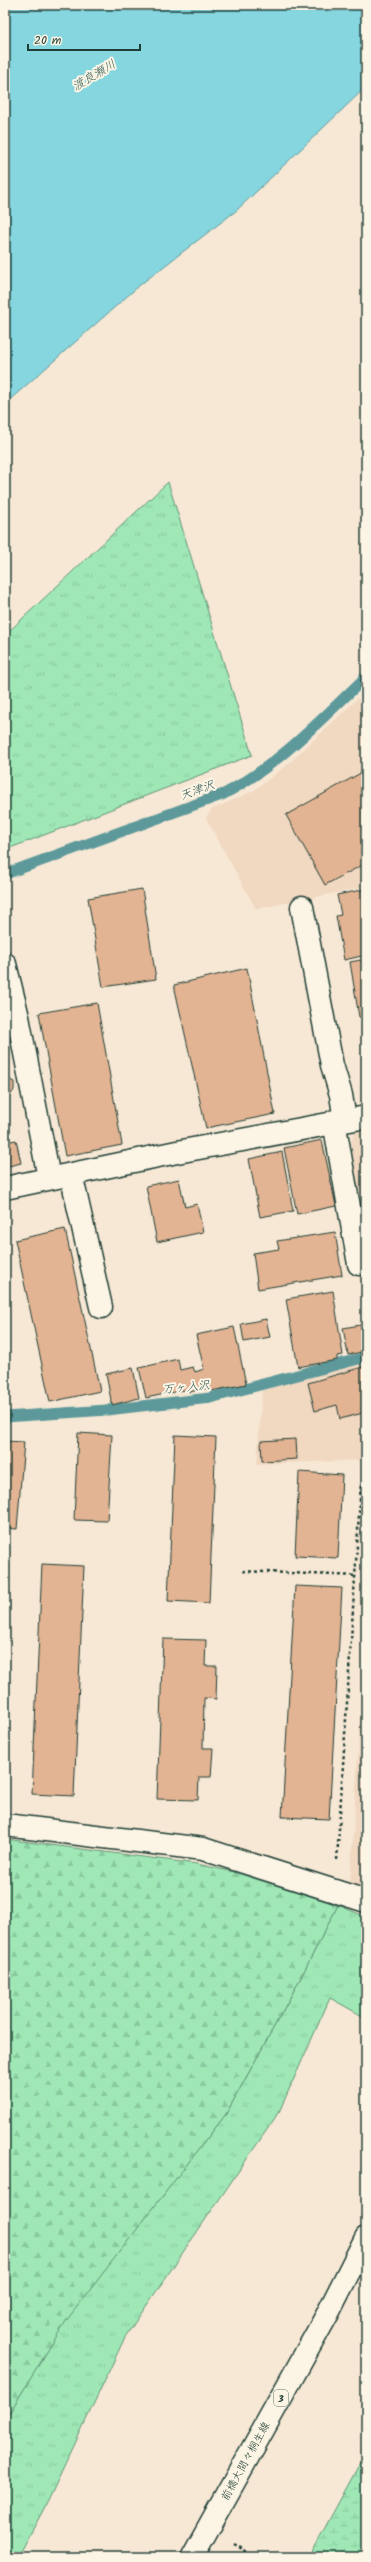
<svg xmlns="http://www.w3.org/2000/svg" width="371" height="2562" font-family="Kalam,'Klee One',sans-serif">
	<defs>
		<pattern id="grass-tufts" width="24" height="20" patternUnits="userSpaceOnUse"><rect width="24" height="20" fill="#9fe8b6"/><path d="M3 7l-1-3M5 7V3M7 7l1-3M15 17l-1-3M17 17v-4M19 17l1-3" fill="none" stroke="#88c89d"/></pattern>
		<pattern id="forest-firs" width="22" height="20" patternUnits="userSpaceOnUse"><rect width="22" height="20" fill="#9fe8b6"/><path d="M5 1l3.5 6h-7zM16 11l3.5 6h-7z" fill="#88c89d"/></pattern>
		<pattern id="wetland-marsh" width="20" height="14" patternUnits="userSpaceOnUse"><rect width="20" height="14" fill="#9fe8b6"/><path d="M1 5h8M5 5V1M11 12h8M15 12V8" fill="none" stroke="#88c89d"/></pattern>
	</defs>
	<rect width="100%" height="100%" fill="#f7e8d5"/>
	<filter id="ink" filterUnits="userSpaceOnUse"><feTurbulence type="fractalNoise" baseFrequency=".025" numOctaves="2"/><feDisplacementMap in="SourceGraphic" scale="8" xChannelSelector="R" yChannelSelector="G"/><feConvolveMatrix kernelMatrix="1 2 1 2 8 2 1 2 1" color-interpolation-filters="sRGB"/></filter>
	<g filter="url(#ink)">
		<path fill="#f1d8c1" d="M366,691V887L256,909L206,818L211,810L253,791L287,765Z
			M366,1130V1240L351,1143L354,1132Z
			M366,1361V1460L257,1464L262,1390Z
			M366,1623V1890L350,1884Z"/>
		<path fill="url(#grass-tufts)" stroke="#5f9275" d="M168,482L252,755L5,850V635Z
			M338,1905L366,1917V2018L330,1998L279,2112L125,2337L48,2501L18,2557H5V2420L65,2321L226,2114L298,1983Z"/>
		<path fill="url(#forest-firs)" stroke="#5f9275" d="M5,1839L197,1864L234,1872L338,1905L298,1983L226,2114L66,2321L5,2420Z"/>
		<path fill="url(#wetland-marsh)" stroke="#5f9275" d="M366,2452V2557H311L315,2546Z"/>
		<path fill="#86d6e0" stroke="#5d999b" d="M5,5H366V87L237,210L141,284L5,404Z"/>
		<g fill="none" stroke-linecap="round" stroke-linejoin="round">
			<path stroke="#5d999b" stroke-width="11" d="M5,874L224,794C279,765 321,719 366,677
				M5,1417L107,1410L210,1398L366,1357"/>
		</g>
		<path fill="#e3b493" stroke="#1f3d34" d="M366,770V863L325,885L286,815Z
			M142,889L156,979L103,987L88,898Z
			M366,889V955L344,960L336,916L341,915L337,895Z
			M366,959V1016L359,1017L350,962Z
			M247,968L275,1114L206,1128L174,985Z
			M97,1003L122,1145L65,1156L39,1013Z
			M366,1025V1046L362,1026Z
			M5,1077L14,1082V1090L5,1103Z
			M16,1140L21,1163L5,1167V1142Z
			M322,1140L336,1206L297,1214L284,1148Z
			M282,1152L293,1211L260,1217L249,1159Z
			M179,1179L185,1207L197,1204L203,1232L157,1242L146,1186Z
			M65,1229L100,1391L50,1402L15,1240Z
			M335,1232L342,1275L258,1289L253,1253L279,1249L277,1241Z
			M333,1291L343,1355L337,1356V1360L298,1367L286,1299Z
			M266,1319L270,1337L244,1342L241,1324Z
			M366,1324V1351L348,1355L343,1328Z
			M234,1327L246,1384L211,1391L209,1388L189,1392V1389L146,1398L139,1368L178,1359L180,1370L193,1367L195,1372L204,1369L196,1335Z
			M366,1366V1425L363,1413L340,1419L337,1405L315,1411L308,1383Z
			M133,1368L139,1398L112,1405L106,1374Z
			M78,1433L112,1435L107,1521L74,1520Z
			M175,1435L216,1437L209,1603L168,1601Z
			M296,1439L297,1459L262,1461L261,1441Z
			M5,1441L24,1442L17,1529L5,1528Z
			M299,1472L342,1475L338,1558L295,1556Z
			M42,1564L84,1566L74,1796L32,1794Z
			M295,1586L342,1588L329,1819L282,1817Z
			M163,1639L206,1640L205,1666H217L216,1699L204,1698L203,1748H213L211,1777H199L198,1800L157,1799Z"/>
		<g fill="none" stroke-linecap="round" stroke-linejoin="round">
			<g stroke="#1f3d34" stroke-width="25">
				<path id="minor" d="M302,907L332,1065L341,1095L345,1120
					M5,964L18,1017L49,1178
					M334,1121L359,1264
					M71,1174L101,1307
					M5,1188L177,1152L366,1117
					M5,1825L203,1849L366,1901"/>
			</g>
			<g stroke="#1f3d34" stroke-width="25">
				<path id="major" d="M192,2557L327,2315L366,2238"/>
			</g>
			<path stroke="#1f3d34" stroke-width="2.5" stroke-dasharray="3 3" stroke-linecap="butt" d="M243,1571L357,1576
				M337,1860L361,1483
				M234,2544L249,2553L250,2557"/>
			<use href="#minor" stroke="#fcf5e5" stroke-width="22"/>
			<use href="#major" stroke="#fcf5e5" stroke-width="22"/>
		</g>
	</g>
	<g text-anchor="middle" stroke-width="4" stroke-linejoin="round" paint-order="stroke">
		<rect fill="#fcf5e5" stroke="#617469" stroke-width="1" x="274" y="2390" width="14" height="16" rx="3"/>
		<g font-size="10" font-weight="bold" fill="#1f3d34">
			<text x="281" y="2402">3</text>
		</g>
		<g font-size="11" fill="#1f3d34" stroke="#fcf5e5">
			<text transform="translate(245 2461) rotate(-61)" y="4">前橋大間々桐生線</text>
		</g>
		<g font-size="12" font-style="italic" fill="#345c56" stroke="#fcf5e5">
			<text transform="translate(94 75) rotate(-31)" y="4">渡良瀬川</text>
			<text transform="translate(197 790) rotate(-20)" y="4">天津沢</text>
			<text transform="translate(186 1387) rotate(-6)" y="4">万ヶ入沢</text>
		</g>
	</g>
	<rect width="371" height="2562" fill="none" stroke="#fcf5e5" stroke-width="20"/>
	<rect x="10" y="10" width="351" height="2542" fill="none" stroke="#1f3d34" stroke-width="1.5" filter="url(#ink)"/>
	<path d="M28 44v6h112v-6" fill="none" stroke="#1f3d34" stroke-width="2"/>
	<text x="34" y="44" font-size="12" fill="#1f3d34" stroke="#fcf5e5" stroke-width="3" paint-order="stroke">20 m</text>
</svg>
